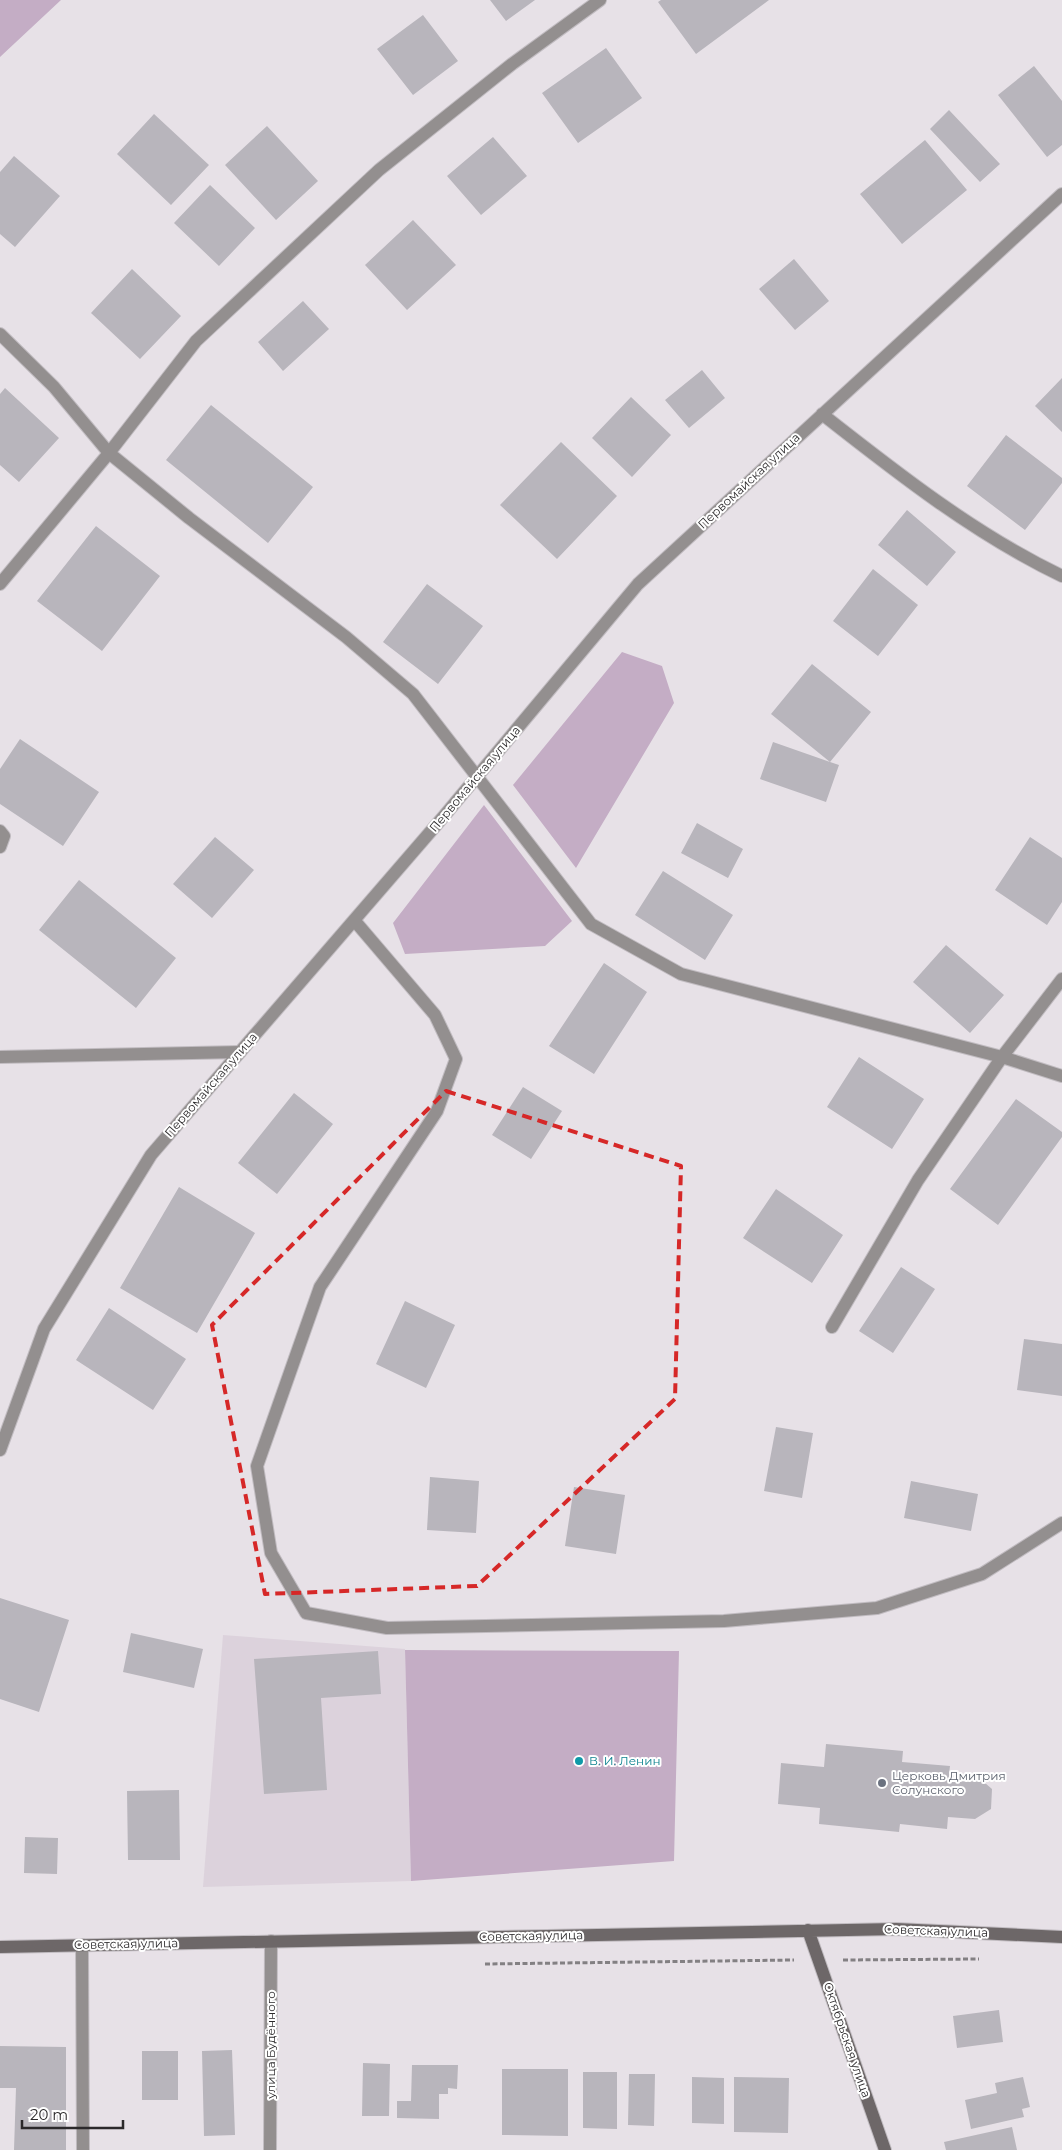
<svg xmlns="http://www.w3.org/2000/svg" width="1062" height="2150" font-family="Montserrat,sans-serif">
	<rect width="100%" height="100%" fill="#e7e1e7"/>
	<path fill="#dcd2dc" d="M223,1635L405,1649L411,1881L203,1887Z"/>
	<path fill="#c4adc5" d="M0,0H61L0,57Z
		M622,652L662,666L674,703L576,868L513,785Z
		M484,805L572,921L545,946L405,954L393,923Z
		M405,1650L679,1651L674,1861L411,1881Z"/>
	<path fill="#b8b5bc" d="M490,0H535L506,21Z
		M661,0H769L696,54L658,2Z
		M423,15L458,61L413,95L377,49Z
		M606,48L642,98L578,143L542,93Z
		M1034,66L1062,101V145L1047,157L998,95Z
		M949,110L1000,164L980,182L930,129Z
		M154,114L209,165L171,205L117,154Z
		M267,126L318,181L276,220L225,165Z
		M493,137L527,176L481,215L447,176Z
		M925,140L967,190L902,244L860,194Z
		M14,156L60,196L15,247L0,234V172Z
		M210,185L255,228L219,266L174,223Z
		M413,220L456,265L407,310L365,265Z
		M794,259L829,301L795,330L759,289Z
		M132,269L181,316L140,359L91,313Z
		M303,301L329,329L283,371L258,342Z
		M702,370L725,398L689,428L665,400Z
		M1062,378V432L1035,406Z
		M5,388L59,438L19,482L0,465V394Z
		M631,397L671,435L632,477L592,438Z
		M211,405L313,487L268,543L166,460Z
		M1006,435L1062,478V483L1025,530L967,486Z
		M561,442L617,496L557,559L500,505Z
		M907,510L956,552L927,586L878,545Z
		M96,526L160,576L102,651L37,601Z
		M873,569L918,605L878,656L833,621Z
		M427,584L483,626L438,684L383,642Z
		M812,664L871,712L830,762L839,765L826,802L760,779L773,742L830,762L771,714Z
		M20,739L99,792L63,846L0,804V769Z
		M697,823L743,849L728,878L681,853Z
		M215,837L254,870L212,918L173,884Z
		M1030,837L1062,858V902L1047,925L995,890Z
		M663,871L733,915L705,960L635,915Z
		M79,880L176,958L136,1008L39,930Z
		M946,945L1004,995L970,1033L913,982Z
		M604,963L647,992L594,1074L549,1046Z
		M859,1057L924,1099L892,1149L827,1107Z
		M523,1087L562,1111L531,1159L492,1135Z
		M294,1093L333,1124L277,1194L238,1163Z
		M1016,1099L1062,1132V1137L998,1225L950,1189Z
		M179,1187L255,1233L197,1333L120,1288Z
		M776,1189L843,1235L812,1283L743,1238Z
		M901,1267L935,1289L893,1353L859,1331Z
		M405,1301L455,1325L426,1388L376,1364Z
		M109,1308L186,1359L153,1410L76,1360Z
		M1024,1339L1062,1344V1396L1017,1390Z
		M776,1427L813,1433L802,1498L764,1491Z
		M430,1477L479,1481L476,1533L427,1530Z
		M911,1481L978,1494L971,1531L904,1518Z
		M574,1487L625,1495L616,1554L565,1546Z
		M0,1598L69,1620L39,1712L0,1699Z
		M131,1633L203,1649L194,1688L123,1672Z
		M378,1651L381,1694L321,1698L327,1790L264,1794L254,1659Z
		M826,1744L903,1751L902,1762L950,1766L949,1774L978,1777L992,1789L991,1809L975,1819L948,1817L947,1829L900,1824L899,1832L819,1824L820,1808L778,1804L781,1763L824,1767Z
		M179,1790L180,1860H128L127,1791Z
		M25,1837L58,1838L57,1874L24,1873Z
		M999,2010L1003,2042L957,2048L953,2016Z
		M0,2046L66,2047V2150H14L16,2088H0Z
		M232,2050L235,2135L204,2136L202,2051Z
		M142,2051H178V2100H142Z
		M363,2063L390,2064L389,2116H362Z
		M412,2065H458L457,2089L448,2088V2094H439V2119L397,2118V2101H411Z
		M502,2069H568V2136L502,2135Z
		M583,2072H617V2129L583,2128Z
		M629,2074H655L654,2126L628,2125Z
		M692,2077L724,2078V2124L692,2123Z
		M734,2077L789,2078L788,2133L734,2132Z
		M1023,2077L1030,2107L1022,2109L1024,2117L971,2129L965,2100L997,2093L995,2083Z
		M1012,2127L1017,2150H946L944,2142Z"/>
	<g fill="none" stroke-linecap="round" stroke-linejoin="round">
		<g stroke="#c1bcc1" stroke-width="14">
			<path id="lane" d="M0,1057L240,1052
				M82,1945L83,2150"/>
		</g>
		<g stroke="#c1bcc1" stroke-width="14">
			<path id="street" d="M0,334L54,387L109,453L189,518L346,637L413,694L591,924L681,974L1002,1057L1062,1076
				M822,414C897,473 976,535 1062,576
				M0,584L109,453L196,341L379,170L512,64L600,0
				M0,831L4,836L0,847
				M354,920L435,1015L456,1059L437,1111L320,1287L257,1466L271,1553L306,1613L387,1628L724,1621L877,1608L982,1574L1062,1523
				M832,1327L918,1180L1002,1057L1062,979
				M0,1450L44,1329L151,1155L444,816L638,584L1062,194
				M270,2150L271,1941"/>
		</g>
		<g stroke="#c1bcc1" stroke-width="14">
			<path id="secondary" d="M808,1930L885,2150
				M0,1947L896,1929L1062,1937"/>
		</g>
		<path stroke="#838083" stroke-width="3" stroke-dasharray="5 2.5" stroke-linecap="butt" d="M843,1960L979,1959
			M485,1964L794,1960"/>
		<use href="#lane" stroke="#938f8f" stroke-width="12"/>
		<use href="#street" stroke="#938f8f" stroke-width="12"/>
		<use href="#secondary" stroke="#6d6768" stroke-width="12"/>
	</g>
	<path fill="none" stroke="#d62828" stroke-width="4" stroke-dasharray="10 6" stroke-linejoin="round" d="M446,1091L681,1166L675,1399L477,1586L265,1594L212,1325Z"/>
	<circle fill="#0f9aa8" stroke="#fff" stroke-width="2" cx="579" cy="1761" r="5"/>
	<circle fill="#6b7280" stroke="#fff" stroke-width="2" cx="882" cy="1783" r="5"/>
	<g text-anchor="middle" stroke-width="4" stroke-linejoin="round" paint-order="stroke">
		<g font-size="12" fill="#2b292b" stroke="#fff">
			<text transform="translate(749 481) rotate(-43)" y="4">Первомайская улица</text>
			<text transform="translate(475 779) rotate(-50)" y="4">Первомайская улица</text>
			<text transform="translate(211 1085) rotate(-49)" y="4">Первомайская улица</text>
			<text transform="translate(936 1931) rotate(2)" y="4">Советская улица</text>
			<text transform="translate(531 1936) rotate(-1)" y="4">Советская улица</text>
			<text transform="translate(126 1944) rotate(-1)" y="4">Советская улица</text>
			<text transform="translate(847 2040) rotate(71)" y="4">Октябрьская улица</text>
			<text transform="translate(271 2045) rotate(-90)" y="4">улица Будённого</text>
		</g>
		<g font-size="12" fill="#0d838f" stroke="#fff" text-anchor="start">
			<text x="589" y="1765">В. И. Ленин</text>
		</g>
		<g font-size="12" fill="#5b616d" stroke="#fff" text-anchor="start">
			<text x="892" y="1780">Церковь Дмитрия<tspan x="892" dy="14">Солунского</tspan></text>
		</g>
	</g>
	<path d="M22 2120v8h101v-8" fill="none" stroke="#2b292b" stroke-width="2.5"/>
	<text x="30" y="2120" font-size="15" fill="#2b292b" stroke="#ffffff" stroke-width="4" paint-order="stroke">20 m</text>
</svg>
